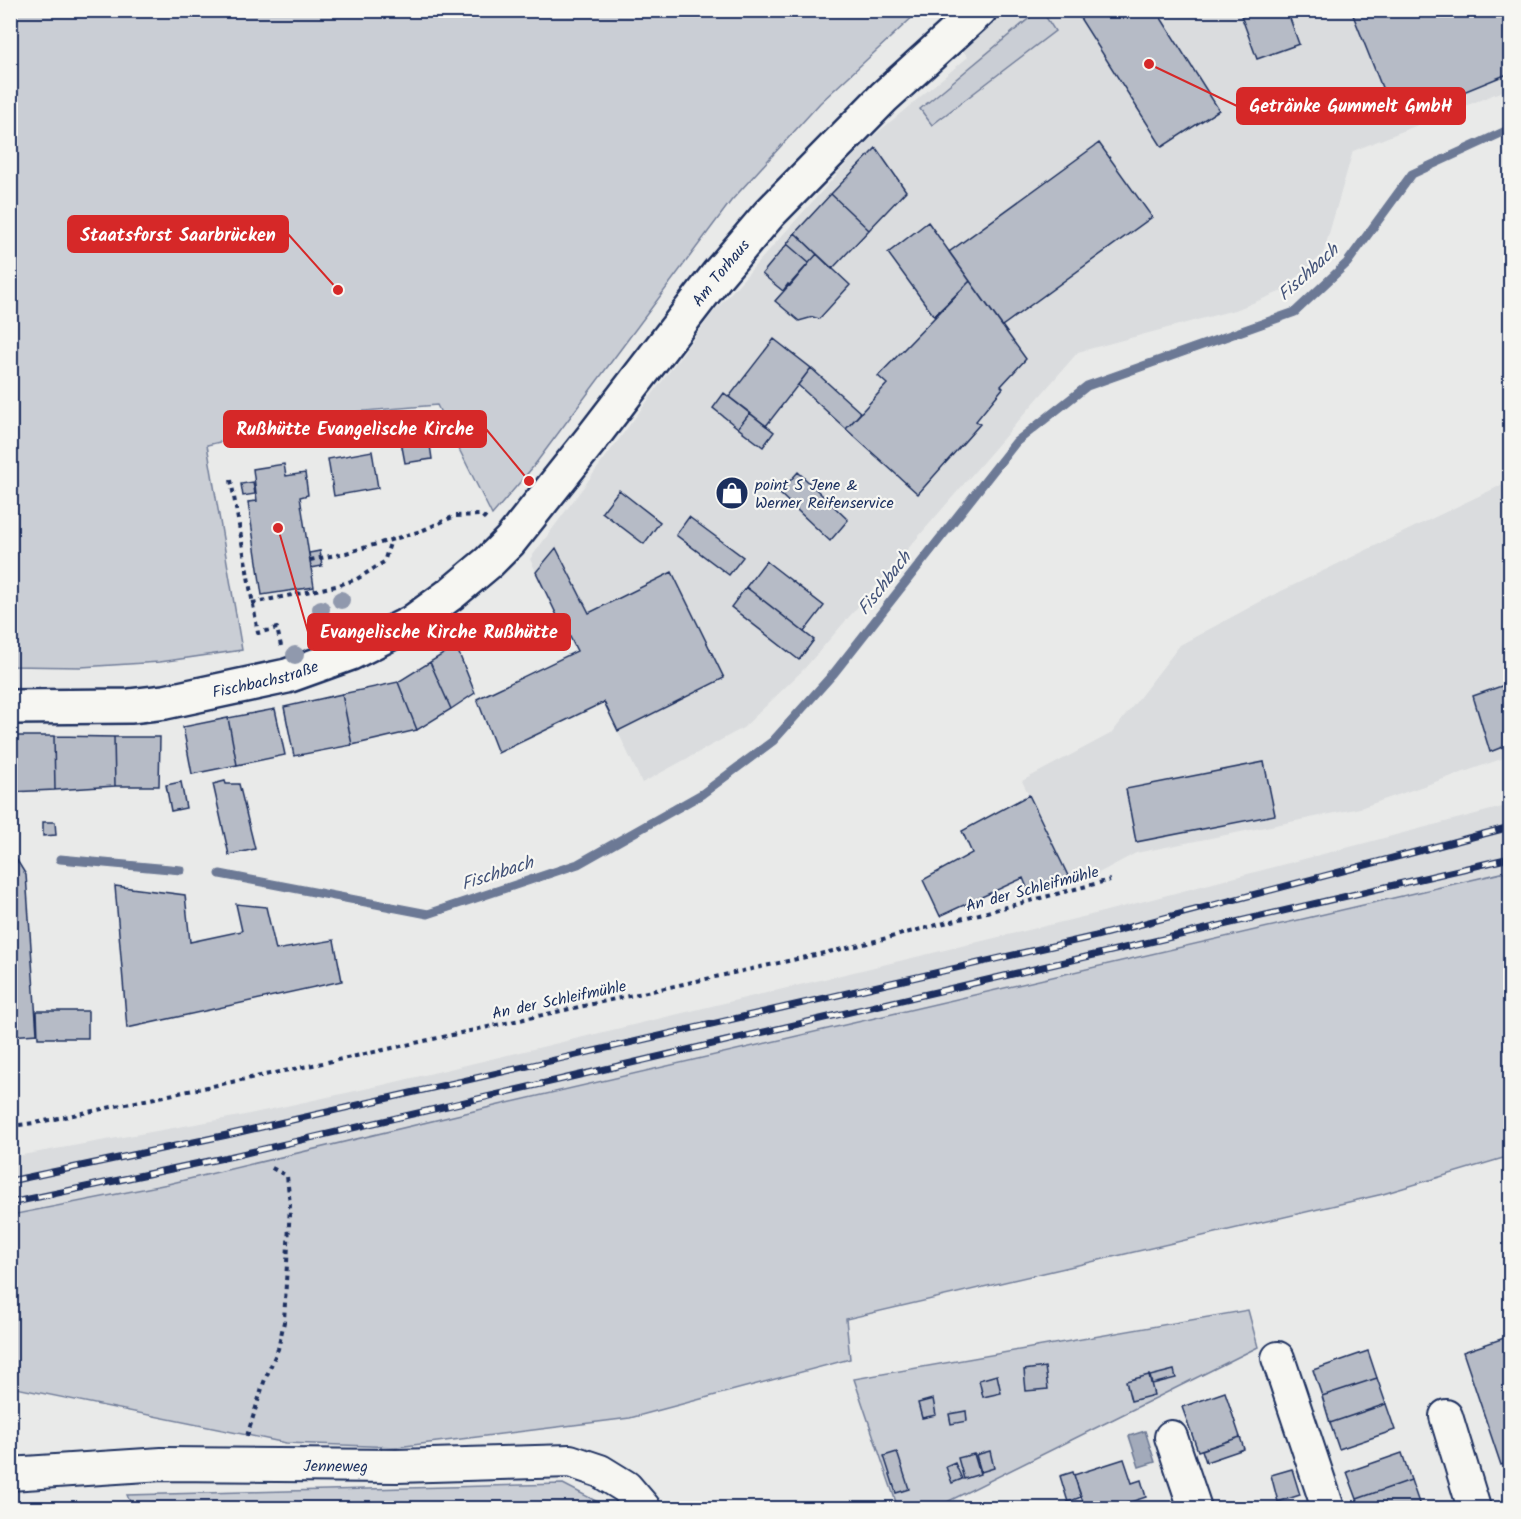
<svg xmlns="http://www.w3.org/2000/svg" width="1521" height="1519" font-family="Kalam,sans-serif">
	<rect width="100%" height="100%" fill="#e9eae9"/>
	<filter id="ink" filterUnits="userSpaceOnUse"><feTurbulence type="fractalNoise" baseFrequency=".0167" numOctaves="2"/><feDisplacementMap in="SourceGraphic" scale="12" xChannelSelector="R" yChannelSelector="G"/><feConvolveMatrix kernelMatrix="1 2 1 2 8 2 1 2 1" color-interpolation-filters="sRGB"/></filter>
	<g filter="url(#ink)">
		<path fill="#dadcde" d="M930,11H1510V88L1353,151L1323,254L1282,291L1238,309L1078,352L804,669L743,728L642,783L604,702L625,692L600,640L577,651L568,633L566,634L530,559L712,314L865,143L968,57Z
			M1510,481V756L1360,808L1136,853L1093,876L1071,882L1022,781L1112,733L1180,645L1269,597Z
			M1510,805V871L499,1105L168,1184L11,1215V1157L240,1116L383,1085L1095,914Z"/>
		<path fill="#caced5" stroke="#727e9a" stroke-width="1.5" d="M10,11L11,10L919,11L820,103L731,201L533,467L492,515L437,405L341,413L207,445L242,650L160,662L81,667L11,666Z
			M1038,11H1042L1055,31L932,125L920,109Z
			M1510,871V1156L1383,1194L846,1319L850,1359L630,1418L397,1447L286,1443L11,1387V1215L168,1184L499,1105Z
			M1248,1310L1258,1347L935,1508H898L854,1379Z
			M563,1484L598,1502L604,1508H133L127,1495Z"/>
		<path fill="#a2aaba" stroke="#6c7995" stroke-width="1.5" d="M1145,1431L1155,1462L1139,1467L1129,1436Z"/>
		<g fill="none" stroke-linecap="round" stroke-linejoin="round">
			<path stroke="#6c7995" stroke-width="9" d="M60,859L181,870
				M220,874L428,914L578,864L702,794L773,741L834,673L1016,442L1087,386L1295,312L1347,263L1412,174L1510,129"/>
		</g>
		<path fill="#b6bbc6" stroke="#1b2f5e" stroke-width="1.5" d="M1091,10H1156L1219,110L1162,147L1080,18Z
			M1239,10H1287L1299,44L1257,59Z
			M1351,10H1510V73L1395,120Z
			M1099,143L1152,217L1002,326L949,252Z
			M876,148L906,191L869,230L831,194Z
			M831,194L869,230L832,269L795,233Z
			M928,222L970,281L934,316L888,253Z
			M795,233L817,254L809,263L787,244Z
			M787,244L809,263L790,286L788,284L783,291L762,274Z
			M817,254L850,285L819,319L813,317L799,321L775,301Z
			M970,281L1026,359L1001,386L1003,388L976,421L980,424L918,494L846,429L887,384L878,376Z
			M774,339L811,368L766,426L729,397Z
			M811,368L861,413L846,429L798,385Z
			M724,393L750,413L738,428L713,408Z
			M750,413L774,432L763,447L738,428Z
			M428,431L432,459L405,463L400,436Z
			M372,451L378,488L334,496L328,459Z
			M284,464L286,476L305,473L308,495L300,497L314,587L262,595L248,502L257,501L253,469Z
			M798,472L848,520L830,541L779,493Z
			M253,482L255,494L243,496L241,484Z
			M619,490L660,522L644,544L602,512Z
			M689,517L743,557L729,575L676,535Z
			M556,548L589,613L672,572L724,678L618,731L604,702L498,753L477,699L577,651L568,633L566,634L536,572Z
			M320,551L322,566L311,568L309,553Z
			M766,561L824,606L804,632L746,587Z
			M746,587L814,640L799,660L731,607Z
			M456,646L475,693L451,709L430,662Z
			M430,662L451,709L417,730L398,682Z
			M398,682L417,730L352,745L342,694Z
			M1510,683V744L1490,752L1473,696Z
			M342,694L352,745L294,756L284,707Z
			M275,709L285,755L237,765L228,718Z
			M228,718L237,765L192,774L183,727Z
			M10,736H54L55,790L10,792Z
			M54,736L114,737L115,786L55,790Z
			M114,737H160L159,786H115Z
			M1264,762L1275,815L1136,842L1126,789Z
			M225,781L226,784H239L255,849L229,855L213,784Z
			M181,782L186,808L171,811L166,785Z
			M1029,795L1071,882L1028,890L1023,878L940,916L923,880L972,853L962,831Z
			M43,822H55L56,835L43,836Z
			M10,849L26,875L37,1034L10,1036Z
			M115,886L185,895L190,942L242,931L236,904L266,907L276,950L334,940L342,981L127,1028Z
			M37,1011H88V1038H38Z
			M1510,1336V1462L1501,1465L1463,1352Z
			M1368,1351L1377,1378L1322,1396L1313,1370Z
			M1045,1367L1048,1389L1026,1391L1024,1370Z
			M1174,1370L1176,1378L1152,1384L1150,1376Z
			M997,1375L1001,1393L983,1397L979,1380Z
			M1149,1375L1154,1395L1131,1401L1126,1381Z
			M1377,1378L1386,1404L1330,1423L1322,1396Z
			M1225,1392L1240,1437L1198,1451L1182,1407Z
			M933,1399L936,1415L922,1418L918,1403Z
			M1386,1404L1395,1430L1339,1449L1330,1423Z
			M966,1411L967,1421L951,1424L949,1414Z
			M1240,1437L1244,1449L1206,1462L1202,1450Z
			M990,1451L994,1468L981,1472L976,1455Z
			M897,1452L909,1489L896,1493L884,1456Z
			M1402,1453L1411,1480L1357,1499L1347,1472Z
			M974,1454L980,1474L964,1479L958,1458Z
			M1124,1459L1132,1483L1141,1480L1146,1497L1112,1508H1085L1074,1475Z
			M955,1463L962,1479L952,1483L946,1467Z
			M1292,1469L1300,1495L1278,1502L1271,1475Z
			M1073,1472L1081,1497L1068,1502L1060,1476Z
			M1411,1480L1420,1506L1413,1508H1360L1357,1499Z"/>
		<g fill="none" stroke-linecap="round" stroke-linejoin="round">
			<g stroke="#1b2f5e" stroke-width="36">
				<g id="minor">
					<path d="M1278,1358L1328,1508"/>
					<path d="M1446,1416L1474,1508"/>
					<path d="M1171,1437L1195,1508"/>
					<path id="s1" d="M10,1474L162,1464L397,1466L570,1461L600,1471L626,1487L644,1508"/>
				</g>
			</g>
			<g stroke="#1b2f5e" stroke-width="38">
				<g id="major">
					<path id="s2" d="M10,707L130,706L165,702L287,676L351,653L411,623L452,593L489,562L510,541L592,438L718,274L769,214L884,97L980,10"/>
				</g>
			</g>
			<path stroke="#1b2f5e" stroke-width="4" stroke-dasharray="4.5 4.5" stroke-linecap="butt" d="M231,480L258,633L277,628L281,646
				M310,560L346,553L421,531L455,516L481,515L487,520
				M252,603L336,586L357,579L384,562L391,540
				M10,1126L35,1123L356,1056L856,946L1110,880
				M247,1436L264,1382L278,1349L284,1322L290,1205L287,1176L268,1166"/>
			<use href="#minor" stroke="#f6f6f2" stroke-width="32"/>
			<use href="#major" stroke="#f6f6f2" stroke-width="33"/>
			<g stroke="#1b2f5e" stroke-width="7">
				<path id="rail" d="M10,1181L227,1135L1096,936L1510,827
					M10,1203L233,1156L1510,858"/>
			</g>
			<use href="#rail" stroke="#f6f6f2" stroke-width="4.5" stroke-dasharray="14" stroke-linecap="butt"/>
		</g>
		<g fill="#9099ad">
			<circle cx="341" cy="600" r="9"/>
			<circle cx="321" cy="609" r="9"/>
			<circle cx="295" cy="655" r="9"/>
		</g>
	</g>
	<defs>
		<g id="shop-disc" transform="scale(1.725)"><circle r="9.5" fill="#1b2f5e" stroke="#f6f6f2"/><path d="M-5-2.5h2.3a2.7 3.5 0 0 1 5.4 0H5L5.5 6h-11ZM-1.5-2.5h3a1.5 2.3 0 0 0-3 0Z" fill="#fff"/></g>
	</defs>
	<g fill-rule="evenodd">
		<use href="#shop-disc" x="732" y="493"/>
	</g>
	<g text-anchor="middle" stroke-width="4.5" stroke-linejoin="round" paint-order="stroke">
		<g font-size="16" fill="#1b2f5e" stroke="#f6f6f2">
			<text dy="6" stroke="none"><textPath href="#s2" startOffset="885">Am Torhaus</textPath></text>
			<text dy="6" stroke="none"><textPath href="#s2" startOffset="258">Fischbachstraße</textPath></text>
			<text transform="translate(1032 888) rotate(-15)" y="6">An der Schleifmühle</text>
			<text transform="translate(559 999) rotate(-12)" y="6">An der Schleifmühle</text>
			<text dy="6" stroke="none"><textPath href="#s1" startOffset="326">Jenneweg</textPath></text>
		</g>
		<g font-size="16" fill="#1b2f5e" stroke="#f6f6f2" text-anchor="start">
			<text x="755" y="490">point S Jene &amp;<tspan x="755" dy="18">Werner Reifenservice</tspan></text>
		</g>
		<g font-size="18" font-style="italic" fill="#44547a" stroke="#f6f6f2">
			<text transform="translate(1308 272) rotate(-42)" y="6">Fischbach</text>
			<text transform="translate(884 583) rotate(-52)" y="6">Fischbach</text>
			<text transform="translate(497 873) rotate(-18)" y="6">Fischbach</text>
		</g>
	</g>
	<path fill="none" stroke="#d62828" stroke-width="2" d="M1149 64L1237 106M338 290L288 234M529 481L486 429M278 528L308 632"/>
	<g fill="#d62828" stroke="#f6f6f2" stroke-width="2">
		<circle cx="1149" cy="64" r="6"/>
		<circle cx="338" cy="290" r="6"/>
		<circle cx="529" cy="481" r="6"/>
		<circle cx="278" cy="528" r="6"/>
	</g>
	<g fill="#d62828" stroke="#d62828" stroke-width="2">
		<rect x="1237" y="88" width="228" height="36" rx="6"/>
		<rect x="68" y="216" width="220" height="36" rx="6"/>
		<rect x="224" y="411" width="262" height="36" rx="6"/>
		<rect x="308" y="614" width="262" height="36" rx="6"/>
	</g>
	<g font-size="18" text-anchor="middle" font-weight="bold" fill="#fff">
		<text x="1351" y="112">Getränke Gummelt GmbH</text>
		<text x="178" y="241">Staatsforst Saarbrücken</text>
		<text x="355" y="435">Rußhütte Evangelische Kirche</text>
		<text x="439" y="638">Evangelische Kirche Rußhütte</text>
	</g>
	<rect width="1521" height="1519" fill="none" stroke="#f6f6f2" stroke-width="36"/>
	<rect x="18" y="18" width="1485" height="1483" fill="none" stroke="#1b2f5e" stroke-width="2" filter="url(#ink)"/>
</svg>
